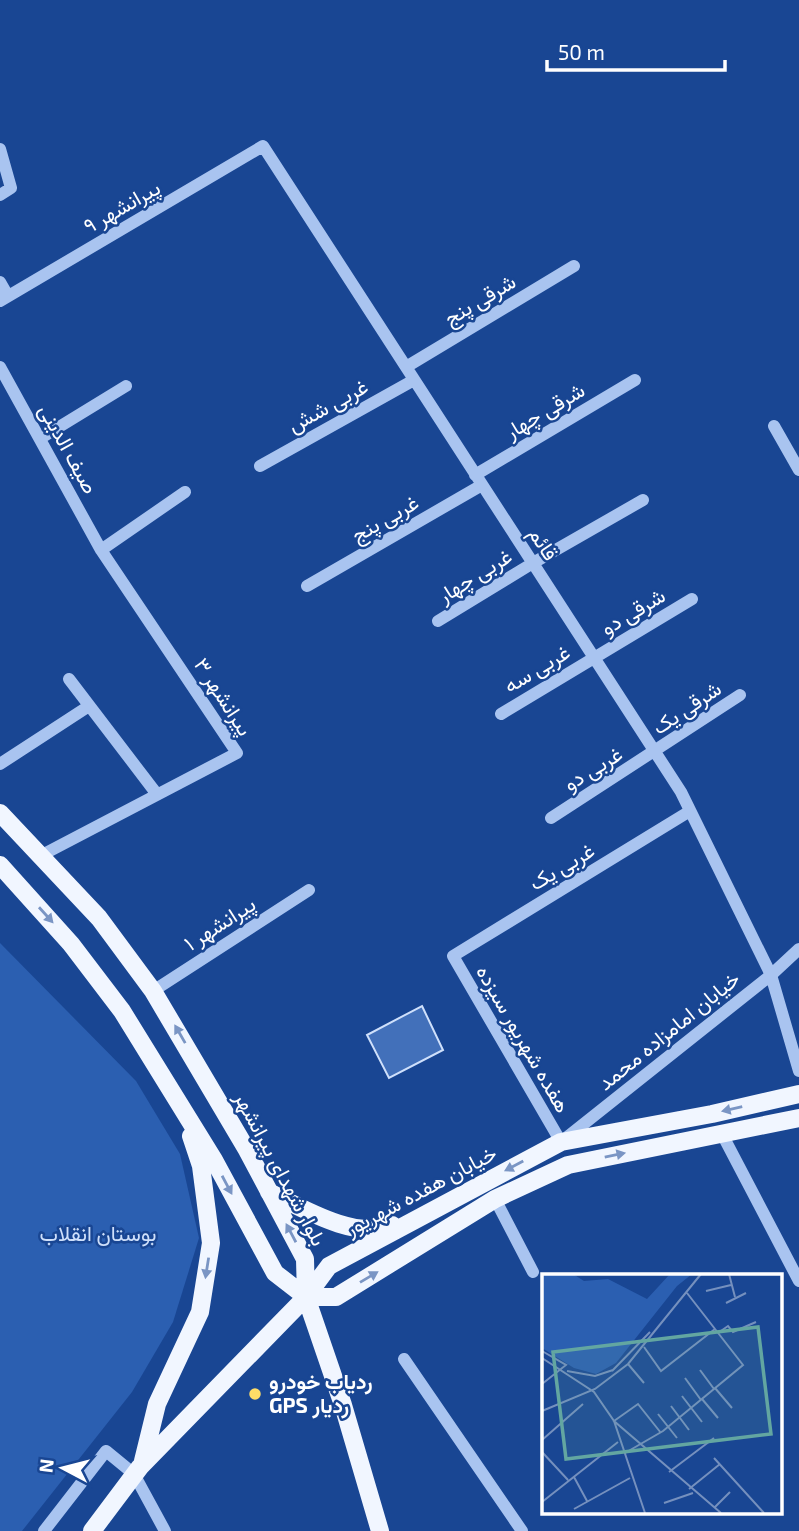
<svg xmlns="http://www.w3.org/2000/svg" width="799" height="1531" font-family="'Exo 2',Vazirmatn,sans-serif">
	<rect width="100%" height="100%" fill="#194693"/>
	<path fill="#2b5fb1" d="M0,943L136,1081L180,1154L199,1238L173,1322L132,1392L22,1531H0Z"/>
	<path fill="#4270ba" stroke="#cfe0fb" stroke-width="2" d="M422,1006L443,1050L389,1078L367,1035Z"/>
	<g fill="none" stroke-linecap="round" stroke-linejoin="round">
		<path stroke="#a9c4f0" stroke-width="12" d="M0,149L11,188L0,195
			M0,282L8,296
			M0,301L263,146L681,792L771,975L799,1071
			M0,367L101,550L237,753L42,855
			M406,367L574,266
			M774,426L799,470
			M41,438L126,386
			M260,466L414,380
			M475,475L635,380
			M101,550L185,492
			M307,586L482,485
			M438,621L533,563L643,500
			M69,679L156,793
			M501,714L692,599
			M0,764L89,706
			M690,811L453,956L561,1142L771,975L799,949
			M551,818L740,695
			M153,991L309,890
			M722,1134L799,1281
			M495,1199L533,1272
			M404,1359L522,1531
			M44,1531L106,1451L134,1474L165,1531"/>
		<path stroke="#f1f6ff" stroke-width="18" d="M0,813L99,918L153,991L247,1150L305,1259L306,1297L343,1405L380,1531
			M0,865L71,944L122,1011L214,1160L275,1273L306,1297
			M269,1192C302,1208 356,1241 392,1225
			M306,1297H336L495,1199L568,1165L799,1118
			M143,1461L157,1404L200,1312L211,1243L201,1166L191,1136
			M92,1531L140,1467L306,1297L329,1266L561,1142L712,1114L799,1094"/>
	</g>
	<defs><path id="oneway-solid" d="M-6-.8H1V-3.2L6.5 0L1 3.2V.8H-6Z" transform="scale(1.75)"/></defs>
	<g fill="#7a95c4">
		<use href="#oneway-solid" transform="translate(46 915) rotate(48)"/>
		<use href="#oneway-solid" transform="translate(180 1034) rotate(-120)"/>
		<use href="#oneway-solid" transform="translate(732 1109) rotate(167)"/>
		<use href="#oneway-solid" transform="translate(615 1155) rotate(-12)"/>
		<use href="#oneway-solid" transform="translate(514 1166) rotate(152)"/>
		<use href="#oneway-solid" transform="translate(227 1185) rotate(62)"/>
		<use href="#oneway-solid" transform="translate(291 1233) rotate(-118)"/>
		<use href="#oneway-solid" transform="translate(207 1268) rotate(99)"/>
		<use href="#oneway-solid" transform="translate(369 1277) rotate(-31)"/>
	</g>
	<circle fill="#ffdd67" stroke="#194693" stroke-width="2.5" cx="255" cy="1394" r="7"/>
	<g text-anchor="middle" stroke-width="5" stroke-linejoin="round" paint-order="stroke">
		<g font-size="21" fill="#fff" stroke="#194693">
			<text transform="translate(122 207) rotate(-30)" y="7">پیرانشهر ۹</text>
			<text transform="translate(480 300) rotate(-31)" y="7">شرقی پنج</text>
			<text transform="translate(328 406) rotate(-29)" y="7">غربی شش</text>
			<text transform="translate(545 411) rotate(-31)" y="7">شرقی چهار</text>
			<text transform="translate(68 449) rotate(61)" y="7">صیف الدینی</text>
			<text transform="translate(385 519) rotate(-30)" y="7">غربی پنج</text>
			<text transform="translate(543 544) rotate(57)" y="7">قائم</text>
			<text transform="translate(475 576) rotate(-32)" y="7">غربی چهار</text>
			<text transform="translate(633 612) rotate(-31)" y="7">شرقی دو</text>
			<text transform="translate(537 669) rotate(-31)" y="7">غربی سه</text>
			<text transform="translate(223 697) rotate(57)" y="7">پیرانشهر ۳</text>
			<text transform="translate(687 708) rotate(-34)" y="7">شرقی یک</text>
			<text transform="translate(593 769) rotate(-32)" y="7">غربی دو</text>
			<text transform="translate(562 867) rotate(-31)" y="7">غربی یک</text>
			<text transform="translate(220 924) rotate(-33)" y="7">پیرانشهر ۱</text>
			<text transform="translate(669 1031) rotate(-39)" y="7">خیابان امامزاده محمد</text>
			<text transform="translate(523 1039) rotate(60)" y="7">هفده شهریور سیزده</text>
			<text transform="translate(280 1169) rotate(62)" y="7">بلوار شهدای پیرانشهر</text>
			<text transform="translate(421 1191) rotate(-28)" y="7">خیابان هفده شهریور</text>
		</g>
		<g font-size="21" fill="#cfe0fb" stroke="#194693">
			<text x="98" y="1241">بوستان انقلاب</text>
		</g>
		<g font-size="21" font-weight="bold" fill="#fff" stroke="#194693" text-anchor="start">
			<text x="269" y="1389">ردیاب خودرو<tspan x="269" dy="24">GPS ردیار</tspan></text>
		</g>
	</g>
	<g transform="translate(542 1274)">
		<rect width="240" height="240" fill="#194693"/>
		<path d="M31,0L42,7L66,5L105,25L128,0H150L135,12L74,89L54,100L32,94L0,74V1Z" fill="#2b5fb1"/>
		<path fill="none" stroke="#7590be" stroke-width="2" d="M187,0L193,23M164,17L189,11M184,29L204,19M176,59L186,52L191,58L214,48M102,73L119,97L173,55M0,77L24,91L0,110M0,84L52,118L72,147L103,239M86,90L102,109M158,96L172,115M25,97L53,102L71,96M70,97L108,58M143,104L159,126M173,114L190,134M140,122L160,148M160,125L176,144M129,132L147,156M0,137L53,115L86,90L159,0M116,140L135,164M119,159L96,130L72,147L179,239M0,166L41,130M0,178L26,206M83,179L121,157L201,91L145,19M172,184L222,239M127,198L172,164M32,203L45,227M147,215L178,190M0,228L76,168M122,229L151,219M172,234L188,218M32,235L88,204"/>
		<path fill="#63a6a1" fill-opacity="0.15" stroke="#63a6a1" stroke-width="3.5" d="M216,53L229,160L24,185L11,78Z"/>
		<rect width="240" height="240" fill="none" stroke="#fff" stroke-width="3.5"/>
	</g>
	<g transform="translate(63 1468) rotate(277)" stroke="#194693" stroke-width="5" paint-order="stroke">
	<path d="M0-5L12 26L0 18L-12 26Z" fill="#ffffff"/>
	<text y="-10" font-size="19" font-weight="bold" text-anchor="middle" fill="#ffffff">N</text>
	</g>
	<path d="M547 60v10h178v-10" fill="none" stroke="#ffffff" stroke-width="3.5"/>
	<text x="558" y="60" font-size="21" fill="#ffffff" stroke="#194693" stroke-width="5" paint-order="stroke">50 m</text>
</svg>
